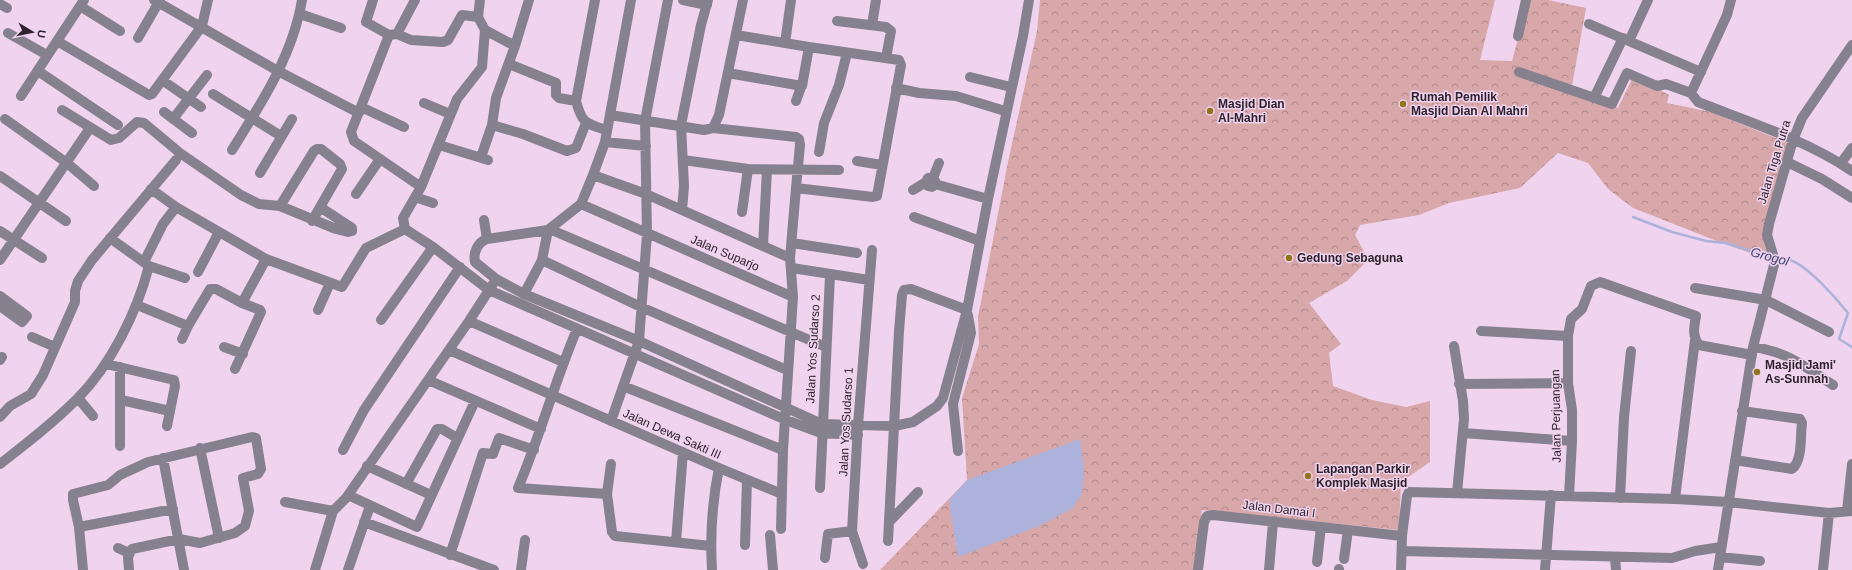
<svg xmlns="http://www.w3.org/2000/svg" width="1852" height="570" font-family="Arial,sans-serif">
	<defs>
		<pattern id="park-crowns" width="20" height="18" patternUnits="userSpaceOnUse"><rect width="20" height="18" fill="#d8a7a9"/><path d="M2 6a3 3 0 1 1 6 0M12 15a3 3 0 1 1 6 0" fill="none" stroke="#b0888a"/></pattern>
	</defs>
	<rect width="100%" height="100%" fill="#f0d4ef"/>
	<path fill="url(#park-crowns)" d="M1040,0H1495L1480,60L1512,61L1528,0H1548L1586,8L1571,91L1618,108L1634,75L1669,95L1667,103L1711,112L1788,143L1768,231L1776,262L1722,243L1633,208L1608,189L1588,163L1558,153L1520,188L1449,203L1419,215L1360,225L1355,235L1367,257V261L1347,281L1309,303L1341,344L1329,353L1333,386L1372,400L1406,407L1430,401V462L1401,482L1399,530L1202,510L1195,570H880L967,480L962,398L979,344L978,317L1008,162L1037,31Z"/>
	<path fill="#acb2db" d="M1080,439L1084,468L1082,494L1073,508L1039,526L958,557L949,500L967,480Z"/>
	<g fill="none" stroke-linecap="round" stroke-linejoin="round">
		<path stroke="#acb2db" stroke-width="2.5" d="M1633,217L1672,232L1706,241L1726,243L1770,257
			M1777,258C1781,258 1786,258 1790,260C1808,266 1836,298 1848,313L1839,339L1852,347"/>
		<path stroke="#86818f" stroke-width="10" d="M84,0L57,41L149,95L152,94L202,26L208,0
			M154,0L278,71L359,113
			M373,0L366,22L389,35L397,34L411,40L443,42L448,40L462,15L478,17L480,0
			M595,0L576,101C582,123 585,123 606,130
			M683,0L707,5
			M1731,0L1727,15L1691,93L1698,102C1749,122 1806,140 1852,171
			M0,4L7,8
			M80,6L120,31
			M300,14L341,28
			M478,17L485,30L482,67L457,99L421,187L403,218L405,229L433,247L489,290L786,420L821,433L858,435
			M837,21L886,27L891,31L886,58
			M1589,24L1701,72
			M872,25L876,0
			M485,30L515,46
			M8,33L47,55
			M397,34L415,0
			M389,35L351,132L354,141L421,187
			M1518,36L1526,0
			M138,38L160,0
			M1629,41L1648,0
			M785,43L791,0
			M509,64L556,83V95L559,98L576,101
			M38,71L118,125
			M1519,72L1612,104L1627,73L1657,86L1666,84L1691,93
			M728,73L802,86L809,47
			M970,77L1011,87
			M162,80L201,107
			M896,88L919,93L956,96L1005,111
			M213,94L281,136
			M21,96L57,41
			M1594,98L1623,38
			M796,101L801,87
			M424,103L450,114
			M361,107L404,127
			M62,110L111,140L119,138L137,122L144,123L180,153L241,195L259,204L280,206L336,229L348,232L352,231V228L320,207
			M164,112L192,133
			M610,115L704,130L713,128L796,137L799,139L800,145L796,188
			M5,119L67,163L94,186
			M173,119L207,75
			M492,125L523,134L567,151L576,148L586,123
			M713,128L719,115L743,0
			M605,142L646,146
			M439,145L488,160
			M232,150C261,104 293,55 302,0
			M819,152L824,123L839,85L847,53
			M481,157L492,125L496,98L515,46L529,0
			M683,160L748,169L839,170
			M857,161L882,165
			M1787,162L1822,179L1852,198
			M1841,163L1852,148
			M260,173L292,119
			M593,175L646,194L790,258L796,188L873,197L877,196L901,65L899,60L809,47L736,35
			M0,176L66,221
			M928,178H933L935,181V184L932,187L928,186L926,182Z
			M933,178L939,163
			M935,184L988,199
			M151,189L176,207L266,259L342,287L366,248L405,229
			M913,190L926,182
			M356,194L380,159
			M415,197L433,203
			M581,204L793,297
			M280,206L314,151L317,149H321L340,164L342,169L312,221
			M682,210L684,186L681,125L701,25L708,0
			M742,212L748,169
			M914,217L980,241
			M484,220L487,239
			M548,230L581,204L593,175L605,142L631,0
			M0,231L42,258
			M792,243L857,253
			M763,246L767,170
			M0,260L90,128
			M542,260L641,307L787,370
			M144,262L163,224L176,207
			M149,266L185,278
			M792,268L869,280
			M198,272L219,232
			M1695,288L1766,300L1829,332
			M524,294L542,260L548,230
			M0,296L27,316L22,322L0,306
			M137,305L188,326
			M318,310L330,283
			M381,320L433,247
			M469,321L563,362
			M577,329C555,381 540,436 518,488L607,494L612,532L615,536L711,546
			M1481,331L1568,336
			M32,337L55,347
			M182,339L188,326L210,289H216L242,303
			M1454,346L1463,401L1464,419L1457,493
			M224,347L243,354
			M826,347L554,231L548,230L487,239C478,242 473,252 475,262L496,279L524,294L639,341L822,424L894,426L913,422L937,406L943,398L967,310L988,199L1023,36L1029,0
			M1753,347C1786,351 1806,367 1833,385
			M449,350L719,468L782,494
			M0,360L2,357
			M106,364L174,380L175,386L167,426
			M235,369L261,312L260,310L242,303L266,259
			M428,380L541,429
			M1459,384L1568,383
			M623,386L783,450
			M78,398L93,416
			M121,400L170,411
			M0,417L10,406L31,394L43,375L75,302V291L78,281L92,260L176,160
			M611,421L639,341L647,234L645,121L668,0
			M1463,433L1572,441
			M120,446V367
			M200,448L219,538
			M343,450L364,410L460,267
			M958,451L953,404L971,333L968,315
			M163,458L184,570
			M1735,460L1792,469C1803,460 1800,436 1802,423L1800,419L1742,411
			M0,464C27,443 53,423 77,399C111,365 137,312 149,266L110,238
			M367,466L431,495
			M406,484L437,429H442L457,438
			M820,488L830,275
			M607,494L611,464
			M348,495L417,527L475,401
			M1569,496L1572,441V410L1568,383V336L1571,319L1582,309L1591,286L1600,282L1696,316C1694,327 1692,336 1699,345L1752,355
			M1620,498L1624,417L1631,351
			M1675,499L1695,340
			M285,502L333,511
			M1847,511L1852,464
			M364,522L494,570
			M889,522L918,492
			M79,527L173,509
			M781,529L783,450L793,297L790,258
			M770,535L773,570
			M888,541L899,331L902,295L904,290L911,289L967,310
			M676,542L683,452
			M745,545L747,480
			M118,548L129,553
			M1403,551L1672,558L1695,551L1721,547
			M450,555L483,453L493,454L499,438L534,450
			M1615,557L1616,570
			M1720,557L1760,561
			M825,558L828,534L852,531
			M1344,559L1348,530
			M1317,562L1321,527
			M863,564L852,531L858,425L872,250
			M83,570L79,527L73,500V494L108,485L120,475L148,462L252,437L256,438L261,469L258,474L243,478L249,511L245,526L235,533L200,543L179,539L132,549L128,557L129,570
			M315,570L333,511L346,498L469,321L493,284
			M348,570L370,506
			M521,570L525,540
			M712,570C710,536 712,502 719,468
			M1198,570L1204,522L1207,516L1213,515L1402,536
			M1269,570L1273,522
			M1339,570V569
			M1401,570L1402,536L1407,496L1409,492L1675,499L1728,502L1829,513L1852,511
			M1545,570L1551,495
			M1718,570L1753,347L1775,261L1767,235L1769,224L1793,140L1802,118L1852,45
			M1823,570L1829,513"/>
	</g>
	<g fill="#94731b" stroke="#f0d4ef" stroke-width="1.5">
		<circle cx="1403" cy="104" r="4"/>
		<circle cx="1210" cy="111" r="4"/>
		<circle cx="1289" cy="258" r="4"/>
		<circle cx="1757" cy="372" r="4"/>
		<circle cx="1308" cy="476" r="4"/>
	</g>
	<g text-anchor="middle" stroke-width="3" stroke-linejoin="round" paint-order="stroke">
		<g font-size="12" font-weight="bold" fill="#2d222c" stroke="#f0d4ef" text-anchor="start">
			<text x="1411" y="101">Rumah Pemilik<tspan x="1411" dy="14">Masjid Dian Al Mahri</tspan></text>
			<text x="1218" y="108">Masjid Dian<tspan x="1218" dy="14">Al-Mahri</tspan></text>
			<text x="1297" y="262">Gedung Sebaguna</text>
			<text x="1765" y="369">Masjid Jami'<tspan x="1765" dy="14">As-Sunnah</tspan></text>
			<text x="1316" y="473">Lapangan Parkir<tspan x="1316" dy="14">Komplek Masjid</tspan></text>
		</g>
		<g font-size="12" fill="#2d222c" stroke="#f0d4ef">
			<text transform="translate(1774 162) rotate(-73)" y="4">Jalan Tiga Putra</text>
			<text transform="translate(725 253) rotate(23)" y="4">Jalan Suparjo</text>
			<text transform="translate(813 349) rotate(-87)" y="4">Jalan Yos Sudarso 2</text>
			<text transform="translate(1556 416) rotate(-91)" y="4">Jalan Perjuangan</text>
			<text transform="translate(846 422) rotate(-87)" y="4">Jalan Yos Sudarso 1</text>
			<text transform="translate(672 434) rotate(24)" y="4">Jalan Dewa Sakti III</text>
			<text transform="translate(1279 509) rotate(7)" y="4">Jalan Damai I</text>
		</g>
		<g font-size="13" font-style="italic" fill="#393c71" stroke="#f0d4ef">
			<text transform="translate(1770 256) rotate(15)" y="5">Grogol</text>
		</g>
	</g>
	<g transform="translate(32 32) rotate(100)" stroke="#f0d4ef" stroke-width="3" paint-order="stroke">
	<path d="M0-3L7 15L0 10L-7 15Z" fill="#2d222c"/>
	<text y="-6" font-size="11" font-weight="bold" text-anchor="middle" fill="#2d222c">U</text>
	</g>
</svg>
